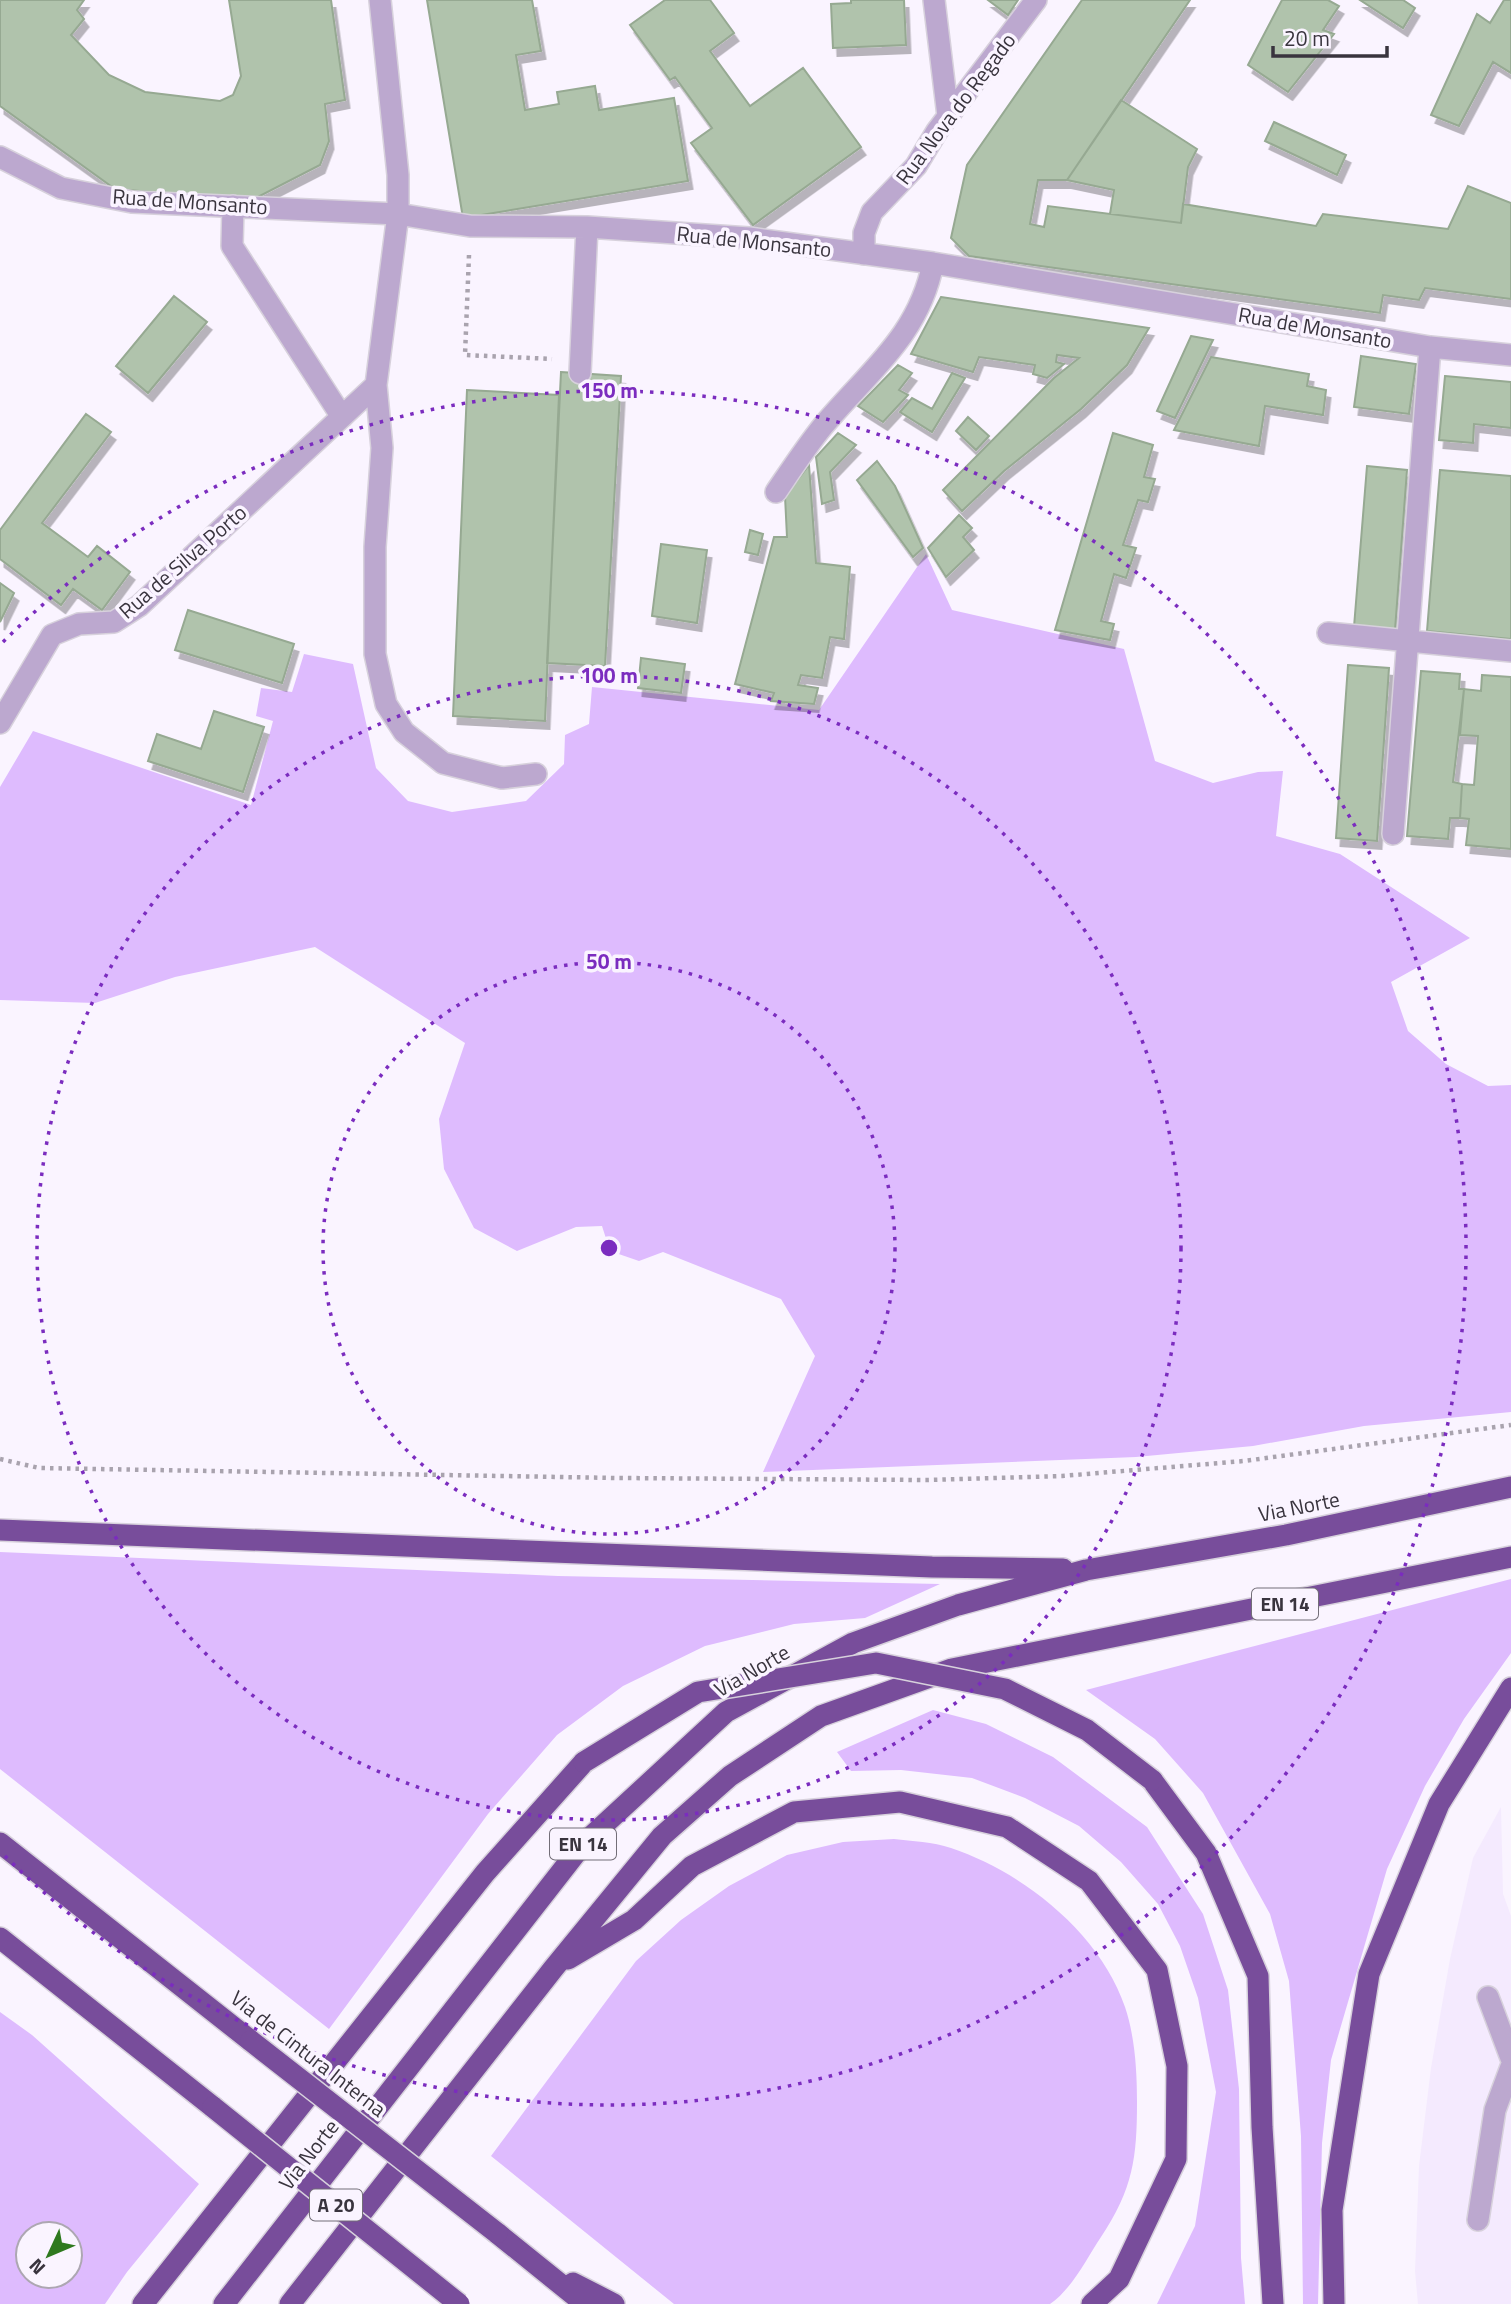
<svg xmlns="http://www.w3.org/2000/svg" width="1511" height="2304" font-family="'Titillium Web',sans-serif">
	<defs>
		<filter id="shadow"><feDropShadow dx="4.5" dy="8" stdDeviation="0" flood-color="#0004"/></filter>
	</defs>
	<rect width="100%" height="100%" fill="#faf4ff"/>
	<path fill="#f4eafe" d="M1501,1807L1503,1894L1511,1916V2304H1418L1415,2271L1419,2166L1431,2068L1450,1959L1473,1858Z"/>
	<path fill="#debbfe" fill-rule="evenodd" d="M926,554L952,610L1124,649L1155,761L1213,783L1258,772L1283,771L1276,836L1340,854L1470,938L1391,982L1408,1031L1446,1064L1488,1086L1511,1085V1412L1364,1426L1253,1446L1136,1457L763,1472L815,1356L781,1299L663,1252L639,1261L610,1251L602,1226L576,1227L517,1251L474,1228L444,1169L439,1119L465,1043L315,947L175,977L95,1003L0,1000V787L33,731L251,805L273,721L256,716L261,688L292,692L304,654L353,664L376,768L408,801L452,812L526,801L564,764L565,735L589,724L592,687L819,710Z
		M0,1552L558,1576L940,1584L865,1618L794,1624L705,1646L623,1686L557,1735L488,1814L329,2029L0,1769Z
		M1511,1579V1653L1464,1719L1425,1786L1387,1869L1331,2060L1322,2143L1318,2304H1303L1301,2136L1289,1981L1270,1914L1203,1793L1155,1739L1086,1690Z
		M933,1710L986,1724L1053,1757L1147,1827L1203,1914L1228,1990L1239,2089L1241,2258L1245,2304H1157L1195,2226L1216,2092L1198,1998L1180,1946L1158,1904L1121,1862L1079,1826L1025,1798L972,1778L901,1770L851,1771L837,1752Z
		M894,1839C912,1841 933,1842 951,1848C1023,1872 1100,1933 1125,2007C1135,2037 1137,2071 1137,2102C1137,2158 1133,2189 1101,2237C1087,2258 1072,2289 1050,2304H674L491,2156L636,1961L681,1920L729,1886L787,1855L843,1842Z
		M0,2012L32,2035L199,2184L127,2272L105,2304H0ZM28,2234H70V2276H28Z"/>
	<path fill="#b0c3ac" stroke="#96a992" stroke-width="2" filter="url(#shadow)" d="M0,0H84L77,10L84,19L71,35L109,75L145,92L220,101L233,95L241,76L229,0H331L345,100L325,104L329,141L320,165L252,200L115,189L0,106Z
		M427,0H532L541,51L516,55L525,110L559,104L557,92L595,86L599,110L674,98L688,181L463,218Z
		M665,0H710L734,33L710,51L750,106L803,68L861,147L753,225L691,143L712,128L675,77L670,80L630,25Z
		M851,0H904L906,45L833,48L831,4L851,3Z
		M988,0H1018L1008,15Z
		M1082,0H1190L1067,180H1038L1030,224L1044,227L1048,206L1181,223L1183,204L1316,226L1323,214L1448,229L1468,186L1511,203V299L1425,288L1419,300L1383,295L1380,313L969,256L951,238L967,165Z
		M1282,0H1328L1339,6L1323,30L1334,34L1288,92L1248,65Z
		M1360,0H1403L1415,8L1403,28Z
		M1504,0H1511V73L1493,62L1459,126L1431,115L1477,14L1490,23Z
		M1121,100L1197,149L1188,167L1181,223L1110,214L1114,190L1067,180Z
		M1274,122L1346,155L1337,175L1265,141Z
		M174,296L207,322L148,393L116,366Z
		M941,297L1149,328L1127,365L1081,409L1004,471L962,511L943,490L1054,378L1079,358L1057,355L1056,362L1064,364L1047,378L1033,374L1035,365L979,357L973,372L911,354Z
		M1191,336L1213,340L1175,418L1157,411Z
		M1361,356L1416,364L1409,414L1354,407Z
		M1211,357L1309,374L1307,386L1326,390L1323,415L1265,406L1259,446L1174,430Z
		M898,365L912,373L899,390L908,395L883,422L858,406Z
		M561,372L621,376L605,666L547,663Z
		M952,373L965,378L932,432L900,412L912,398L932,409Z
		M1445,376L1511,382V428L1474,424L1473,443L1439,440Z
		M467,390L559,395L545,721L453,716Z
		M86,414L111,432L42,523L88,557L97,546L130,572L102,610L73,589L61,605L0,559V530Z
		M968,417L989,436L976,450L956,431Z
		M838,433L856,445L830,472L834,500L822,504L816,457Z
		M1113,433L1153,445L1144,477L1155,479L1148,502L1138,500L1123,545L1136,548L1126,578L1114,574L1101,621L1114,624L1110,640L1055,630Z
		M877,461L895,486L923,548L913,557L857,480Z
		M809,465L816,563L850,567L844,639L830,637L822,678L801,675L798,685L818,688L814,704L771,701L774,693L735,684L774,537H787L785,496Z
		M1367,466L1407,470L1395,630L1354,627Z
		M1440,470L1511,476V639L1427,631Z
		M959,515L972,528L963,537L974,550L946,577L928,548Z
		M750,530L763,534L758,555L745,552Z
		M661,544L707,550L697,623L652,616Z
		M0,583L14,593L0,622Z
		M188,610L294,644L282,683L175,650Z
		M641,658L685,664L681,693L638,688Z
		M1348,665L1389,668L1377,841L1336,838Z
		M1421,671L1460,674L1459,689H1464L1453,782L1462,784L1460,818H1450L1448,839L1407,836Z
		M1482,675L1511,677V849L1466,845L1469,819L1460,818L1462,784L1474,785L1478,736L1460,735L1464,689L1481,691Z
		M214,711L264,727L243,792L148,761L157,734L201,749Z"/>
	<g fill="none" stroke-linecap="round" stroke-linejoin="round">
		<g stroke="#d7d1dc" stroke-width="24">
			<path id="minor" d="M380,0L398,175V214L376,385L382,448L375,547V654L386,704L404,732L443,763L502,778L536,774
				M934,0L948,116
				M0,157L61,188L132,202L398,214L470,226L587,227L749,238L933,263L1430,347L1511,355
				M233,206L232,246L342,417
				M864,254V233L872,212L916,166L937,131L1036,0
				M580,373L587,227
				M776,492C791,470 806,447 823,426C868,372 919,336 933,263
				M1328,633L1511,651
				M0,723L52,635L79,624L114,622L139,606L376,385
				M1393,834L1430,347
				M1488,1997L1511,2058
				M1478,2220L1495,2110L1511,2067"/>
		</g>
		<g stroke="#d7d1dc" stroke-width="24">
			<path id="highway" d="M0,1530L932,1567L1063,1569
				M1152,1780L1206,1853L1258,1976L1262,2127L1273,2304
				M0,1843L251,2041
				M0,1938L213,2107
				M568,1959L634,1920L692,1866L794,1812L900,1802L1007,1827L1089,1881L1157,1970L1177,2066L1176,2159L1119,2279L1092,2304
				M497,2233L585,2304
				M573,2283L614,2304
				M143,2304L485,1873L584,1762
				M224,2304L583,1844L726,1712L853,1643L958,1605L1086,1570L1286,1535L1511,1487
				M290,2304L553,1969L662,1836L730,1776L821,1716L952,1669L1511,1557
				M1334,2304L1332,2210L1369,1974L1439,1804L1511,1688"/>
		</g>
		<path stroke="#a9a3ae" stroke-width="4.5" stroke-dasharray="3.5 5" stroke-linecap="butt" d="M469,255L465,355L552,359
			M0,1459L39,1468L618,1478L926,1480L1062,1476L1244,1461L1511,1425"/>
		<use href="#minor" stroke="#bca8cf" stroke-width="21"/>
		<use href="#highway" stroke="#784d9b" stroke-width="21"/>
		<g stroke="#d7d1dc" stroke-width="24" stroke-linecap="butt">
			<path id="highway-bridge" d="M584,1762L698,1692L876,1663L1005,1689L1087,1730L1152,1780
				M251,2041L497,2233
				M213,2107L459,2304"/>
		</g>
		<use href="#highway-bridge" stroke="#784d9b" stroke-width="21"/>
	</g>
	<g fill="none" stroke="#7b2cbf" stroke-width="3.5" stroke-dasharray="3.5 7">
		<circle cx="609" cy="1248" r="286"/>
		<circle cx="609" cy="1248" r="572"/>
		<path d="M3 642A857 857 0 1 1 3 1854"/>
	</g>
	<g text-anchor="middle" stroke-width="7" stroke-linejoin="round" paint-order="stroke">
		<g fill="#faf4ff" stroke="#736e78" stroke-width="2">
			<rect x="1252" y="1588.5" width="66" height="31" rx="5"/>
			<rect x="550" y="1828.5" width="66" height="31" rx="5"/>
			<rect x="310" y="2189.5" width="52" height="31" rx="5"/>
		</g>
		<g font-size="19" font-weight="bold" fill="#39343e">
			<text x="1285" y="1611">EN 14</text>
			<text x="583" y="1851">EN 14</text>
			<text x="336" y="2212">A 20</text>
		</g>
		<g font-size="21" fill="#39343e" stroke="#faf4ff">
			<text transform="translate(956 109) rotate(-53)" y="7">Rua Nova do Regado</text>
			<text transform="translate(190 202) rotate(4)" y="7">Rua de Monsanto</text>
			<text transform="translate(754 242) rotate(6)" y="7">Rua de Monsanto</text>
			<text transform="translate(1315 328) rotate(10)" y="7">Rua de Monsanto</text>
			<text transform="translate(183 562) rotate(-41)" y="7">Rua de Silva Porto</text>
			<text transform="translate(1299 1507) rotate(-11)" y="7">Via Norte</text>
			<text transform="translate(752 1671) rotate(-30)" y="7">Via Norte</text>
			<text transform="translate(308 2054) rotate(38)" y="7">Via de Cintura Interna</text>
			<text transform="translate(309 2155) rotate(-52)" y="7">Via Norte</text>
		</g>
	</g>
	<circle cx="609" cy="1248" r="10" fill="#7b2cbf" stroke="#faf4ff" stroke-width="3.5"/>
	<g font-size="21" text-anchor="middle" font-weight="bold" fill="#7b2cbf" stroke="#faf4ff" stroke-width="7" stroke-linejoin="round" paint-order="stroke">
		<text x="609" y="398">150 m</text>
		<text x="609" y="683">100 m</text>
		<text x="609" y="969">50 m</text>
	</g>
	<g transform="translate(49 2255) rotate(226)"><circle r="33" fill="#faf4ff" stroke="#ada7b2" stroke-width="2"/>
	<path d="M0-5L12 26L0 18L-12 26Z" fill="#2f791f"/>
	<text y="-10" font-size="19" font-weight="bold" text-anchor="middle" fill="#39343e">N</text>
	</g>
	<path d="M1273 46v10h114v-10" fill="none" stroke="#39343e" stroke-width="3.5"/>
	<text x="1284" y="46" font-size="21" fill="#39343e" stroke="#faf4ff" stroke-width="5" paint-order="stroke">20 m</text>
</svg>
